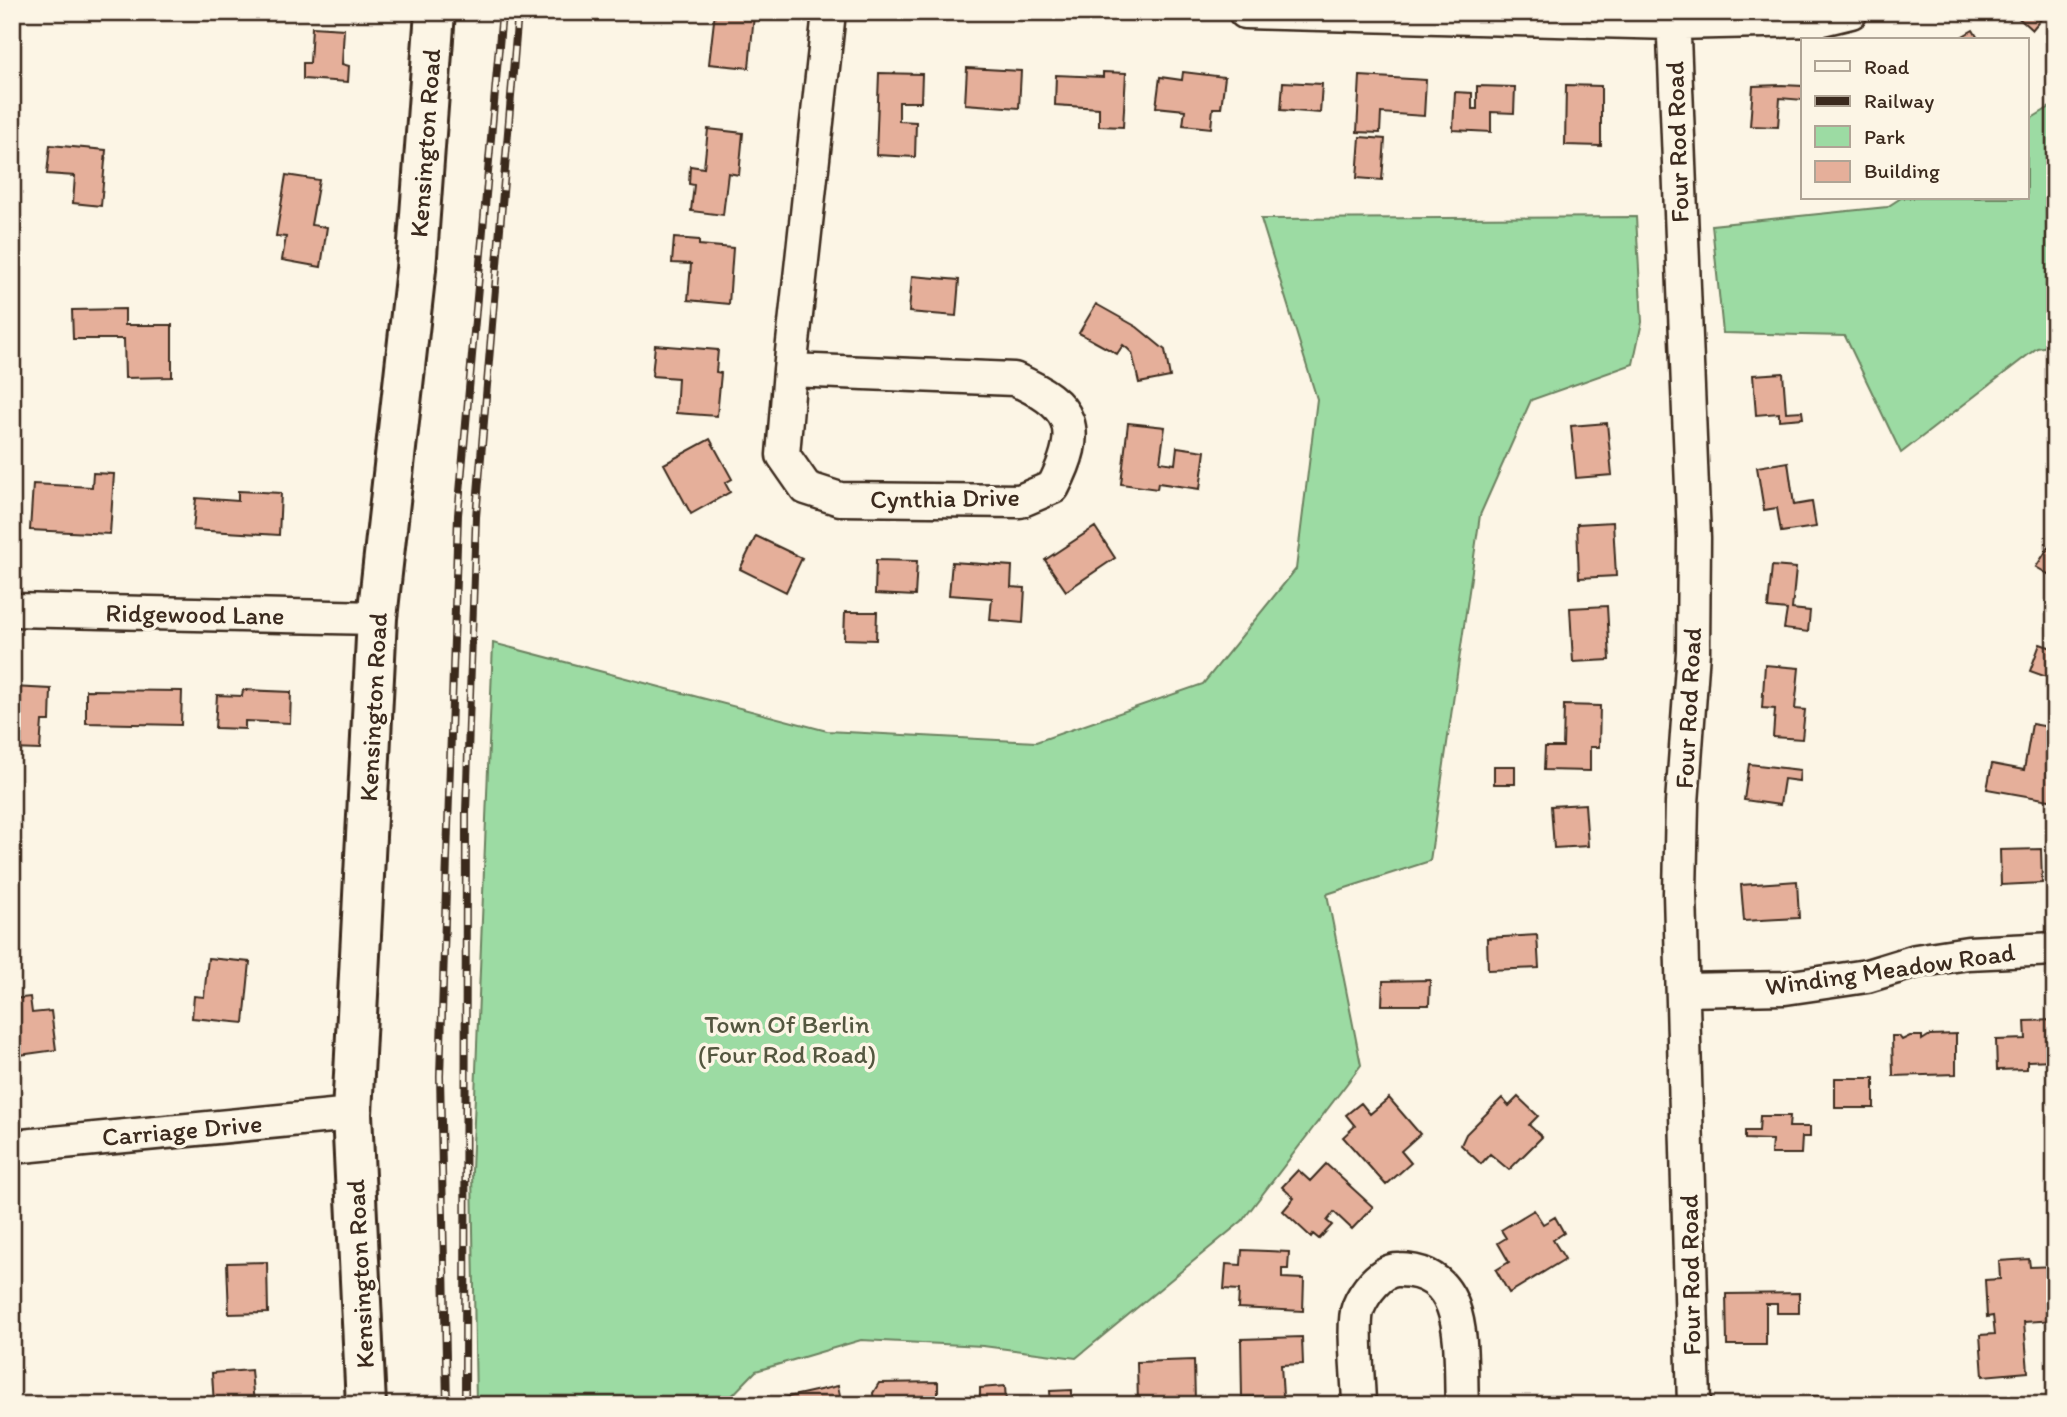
<svg xmlns="http://www.w3.org/2000/svg" width="2067" height="1417" font-family="Itim,sans-serif">
	<rect width="100%" height="100%" fill="#fcf5e5"/>
	<filter id="ink" filterUnits="userSpaceOnUse"><feTurbulence type="fractalNoise" baseFrequency=".0143" numOctaves="2"/><feDisplacementMap in="SourceGraphic" scale="14" xChannelSelector="R" yChannelSelector="G"/><feConvolveMatrix kernelMatrix="1 2 1 2 8 2 1 2 1" color-interpolation-filters="sRGB"/></filter>
	<g filter="url(#ink)">
		<path fill="#9cdba3" stroke="#6c8260" stroke-width="2" d="M2055,104V345L2037,348L1901,453L1845,336L1723,333L1712,225L1887,207L1901,198H2027V121Z
			M1636,217L1642,322L1633,364L1531,400L1480,515L1430,861L1327,894L1361,1065L1242,1221L1076,1358L983,1346L861,1340L756,1371L723,1405H476L472,1171L493,643L827,731L1036,742L1203,684L1296,569L1317,399L1261,219Z"/>
		<path fill="#e5af9a" stroke="#3b2a1e" stroke-width="2" d="M715,12L754,15L749,68L709,64Z
			M2012,12H2047L2032,30Z
			M312,27L344,29L342,64L349,66L348,82L303,79V63H310Z
			M1973,30L1979,40H1956Z
			M967,68L1021,71L1019,108L965,104Z
			M1103,72L1126,73L1123,127L1099,126V108L1055,105L1056,75L1103,77Z
			M1183,72L1225,77L1221,108H1213L1211,128L1183,125L1185,110L1156,107L1160,77L1182,80Z
			M879,73L922,74L921,102H899V121L916,122L915,157L876,155Z
			M1360,76L1426,80L1424,116L1381,113L1380,133L1357,132Z
			M1283,82L1322,84L1320,113L1281,110Z
			M1566,85L1601,86V146L1565,145Z
			M1782,85L1803,86V100L1780,98L1778,127L1750,126L1753,86Z
			M1477,86L1515,87L1514,113L1491,112V132L1453,130L1455,92L1472,93V109H1477Z
			M708,129L743,133L739,175L728,173L723,215L691,211L694,185L689,184L690,166L704,168Z
			M1360,137L1385,139L1382,180L1357,178Z
			M50,145L106,150L101,206L73,203L75,176L47,174Z
			M286,175L319,180L311,225L327,227L321,267L282,260L286,237L276,236Z
			M12,182H17L12,214Z
			M674,238L699,240V245L733,248L729,304L688,300L691,264L672,263Z
			M912,276L959,280L956,316L909,312Z
			M1096,304L1137,327L1165,350L1170,377L1139,383L1132,353L1128,349L1123,345L1117,354L1079,333Z
			M125,309V325H172V377L125,378L124,339H73L72,310Z
			M655,345L718,350L716,372L721,373L717,416L676,413L678,378L652,376Z
			M1783,373L1786,412L1802,411L1803,418L1779,420V413L1756,415L1753,375Z
			M1128,423L1165,427L1160,462L1175,464L1177,447L1205,451L1200,489L1158,483L1157,489L1121,484Z
			M1607,423L1612,475L1576,478L1571,426Z
			M710,439L732,479L725,483L730,492L691,514L664,464Z
			M1788,462L1794,505L1812,502L1816,527L1781,532L1777,508L1764,510L1757,467Z
			M93,473L114,474L110,534L30,530L33,484L92,487Z
			M238,491L281,493L279,535L193,530L196,498L238,501Z
			M1613,522L1616,576L1579,578L1577,524Z
			M1095,527L1115,558L1066,591L1045,560Z
			M756,536L802,558L786,592L740,569Z
			M2052,542L2055,544V578L2036,567Z
			M876,560L917,561L915,596L875,594Z
			M952,562L1012,566L1011,587L1025,588L1023,623L990,620L992,598L949,595Z
			M1772,566L1796,568L1792,609L1810,611L1808,632L1784,629L1787,610L1768,608Z
			M1607,606L1610,660L1573,662L1570,608Z
			M845,612H877L876,640L844,639Z
			M2040,644L2055,649V680L2030,671Z
			M1765,665L1799,668L1795,709L1805,710L1802,739L1773,737L1775,709L1762,708Z
			M12,687L51,689L50,721H42L40,750L12,749Z
			M86,690L182,691L181,725L86,723Z
			M243,690L291,692L290,723L245,721V729L215,728L217,695L242,696Z
			M1564,705L1600,706L1599,747H1590V771L1544,770L1545,747H1563Z
			M2032,724L2055,728V770L2049,769L2048,772L2055,773V801L1987,789L1992,764L2024,770Z
			M1749,764L1800,770L1799,781L1784,779L1780,805L1744,800Z
			M1494,766H1515V784H1494Z
			M1585,804L1588,846L1554,848L1551,806Z
			M2041,849L2042,883L2001,885L2000,850Z
			M1797,881L1799,918L1744,921L1741,885Z
			M1537,935L1539,968L1488,970L1487,938Z
			M208,958L250,962L244,1023L192,1018L194,996L204,997Z
			M1430,980L1429,1005H1382L1383,981Z
			M30,997L32,1013L51,1011L56,1050L12,1056L13,999Z
			M2055,1020V1060L2027,1061V1069L1997,1070L1996,1040L2026,1039L2025,1021Z
			M1956,1034V1074L1893,1076L1892,1036H1899L1902,1040L1910,1036H1922V1040L1930,1035Z
			M1835,1078H1874V1108H1835Z
			M1518,1097L1538,1116L1529,1125L1542,1137L1509,1170L1490,1154L1481,1164L1461,1145L1466,1134L1502,1098L1509,1106Z
			M1389,1098L1420,1134L1401,1151L1411,1163L1386,1185L1343,1137L1355,1126L1346,1115L1361,1103L1370,1114Z
			M1760,1116H1790L1789,1127H1810V1137H1802L1801,1154H1771L1772,1140L1745,1139V1131H1759Z
			M1326,1164L1373,1207L1352,1229L1334,1212L1327,1221L1332,1225L1319,1239L1313,1234L1311,1237L1283,1211L1294,1198L1282,1187L1298,1170L1310,1181Z
			M1534,1210L1543,1224L1555,1217L1564,1233L1553,1240L1565,1259L1509,1293L1496,1270L1509,1262L1498,1243L1506,1238L1501,1230Z
			M1242,1250L1289,1252L1288,1269H1282V1278L1304,1279L1303,1311L1238,1308L1239,1290L1224,1289L1226,1264L1241,1265Z
			M2029,1259L2030,1267L2055,1266V1320L2024,1322L2028,1372L1983,1376L1980,1335L1995,1334L1993,1316L1987,1317L1985,1280L2000,1279L1999,1261Z
			M267,1262L268,1313L229,1314L227,1263Z
			M1799,1293V1313H1777V1304H1766V1345H1727L1726,1294Z
			M1302,1337L1303,1364L1281,1365L1283,1396L1242,1397L1241,1339Z
			M1194,1360L1195,1402L1138,1405L1137,1362Z
			M251,1370L254,1405H214L212,1373Z
			M938,1382V1405H874L873,1393L879,1383Z
			M838,1386L842,1405H781L779,1399Z
			M1005,1386L1006,1402L1022,1401V1405H962L980,1403V1388Z
			M1072,1390V1405H1113H1051L1050,1391Z
			M1813,1396L1840,1397V1405H1813Z"/>
		<g fill="none" stroke-linecap="round" stroke-linejoin="round">
			<g stroke="#3b2a1e" stroke-width="37">
				<path id="minor" d="M1245,12L1673,23L1818,20L1851,12
					M1673,12L1694,538L1693,652L1682,803L1680,893L1694,1405
					M790,370L1014,379C1074,405 1083,429 1053,487L1020,501L840,499L806,488L783,455Z
					M790,370L829,12
					M12,610L377,618
					M1683,990L1785,988L1867,976L1916,961L1968,953L2055,949
					M12,1147L352,1114
					M1359,1405C1359,1384 1352,1324 1358,1308C1364,1293 1381,1269 1399,1270C1471,1271 1459,1352 1462,1405"/>
			</g>
			<g stroke="#3b2a1e" stroke-width="44">
				<path id="tertiary" d="M366,1405L352,1114L377,618L416,269L435,12"/>
			</g>
			<use href="#minor" stroke="#fcf5e5" stroke-width="32"/>
			<use href="#tertiary" stroke="#fcf5e5" stroke-width="38"/>
			<g stroke="#3b2a1e" stroke-width="8">
				<path id="rail" d="M447,1405L440,1076L458,515L502,12
					M465,1405L466,812L476,517L518,12"/>
			</g>
			<use href="#rail" stroke="#fcf5e5" stroke-width="5" stroke-dasharray="16" stroke-linecap="butt"/>
		</g>
	</g>
	<g text-anchor="middle" stroke-width="7" stroke-linejoin="round" paint-order="stroke">
		<g font-size="26" fill="#3b2a1e" stroke="#fcf5e5">
			<text transform="translate(1677 142) rotate(-92)" y="9">Four Rod Road</text>
			<text transform="translate(425 143) rotate(-86)" y="9">Kensington Road</text>
			<text transform="translate(945 498) rotate(-1)" y="9">Cynthia Drive</text>
			<text transform="translate(195 614) rotate(1)" y="9">Ridgewood Lane</text>
			<text transform="translate(373 707) rotate(-87)" y="9">Kensington Road</text>
			<text transform="translate(1688 708) rotate(-87)" y="9">Four Rod Road</text>
			<text transform="translate(1890 969) rotate(-8)" y="9">Winding Meadow Road</text>
			<text transform="translate(182 1130) rotate(-5)" y="9">Carriage Drive</text>
			<text transform="translate(360 1274) rotate(-93)" y="9">Kensington Road</text>
			<text transform="translate(1690 1275) rotate(-91)" y="9">Four Rod Road</text>
		</g>
		<g font-size="26" fill="#53563f" stroke="#fcf5e5">
			<text x="787" y="1033">Town Of Berlin<tspan x="787" dy="30">(Four Rod Road)</tspan></text>
		</g>
	</g>
	<rect width="2067" height="1417" fill="none" stroke="#fcf5e5" stroke-width="42"/>
	<rect x="21" y="21" width="2025" height="1375" fill="none" stroke="#3b2a1e" stroke-width="2.5" filter="url(#ink)"/>
	<rect x="1801" y="38" width="228" height="161" fill="#fcf5e5" stroke="#afa495" stroke-width="2"/>
	<rect x="1815" y="61" width="35" height="10" fill="#fcf5e5" stroke="#afa495" stroke-width="2"/>
	<text x="1864" y="74" font-size="21" fill="#3b2a1e">Road</text>
	<rect x="1815" y="96" width="35" height="10" fill="#3b2a1e" stroke="#afa495" stroke-width="2"/>
	<text x="1864" y="108" font-size="21" fill="#3b2a1e">Railway</text>
	<rect x="1815" y="126" width="35" height="21" fill="#9cdba3" stroke="#afa495" stroke-width="2"/>
	<text x="1864" y="144" font-size="21" fill="#3b2a1e">Park</text>
	<rect x="1815" y="161" width="35" height="21" fill="#e5af9a" stroke="#afa495" stroke-width="2"/>
	<text x="1864" y="178" font-size="21" fill="#3b2a1e">Building</text>
</svg>
